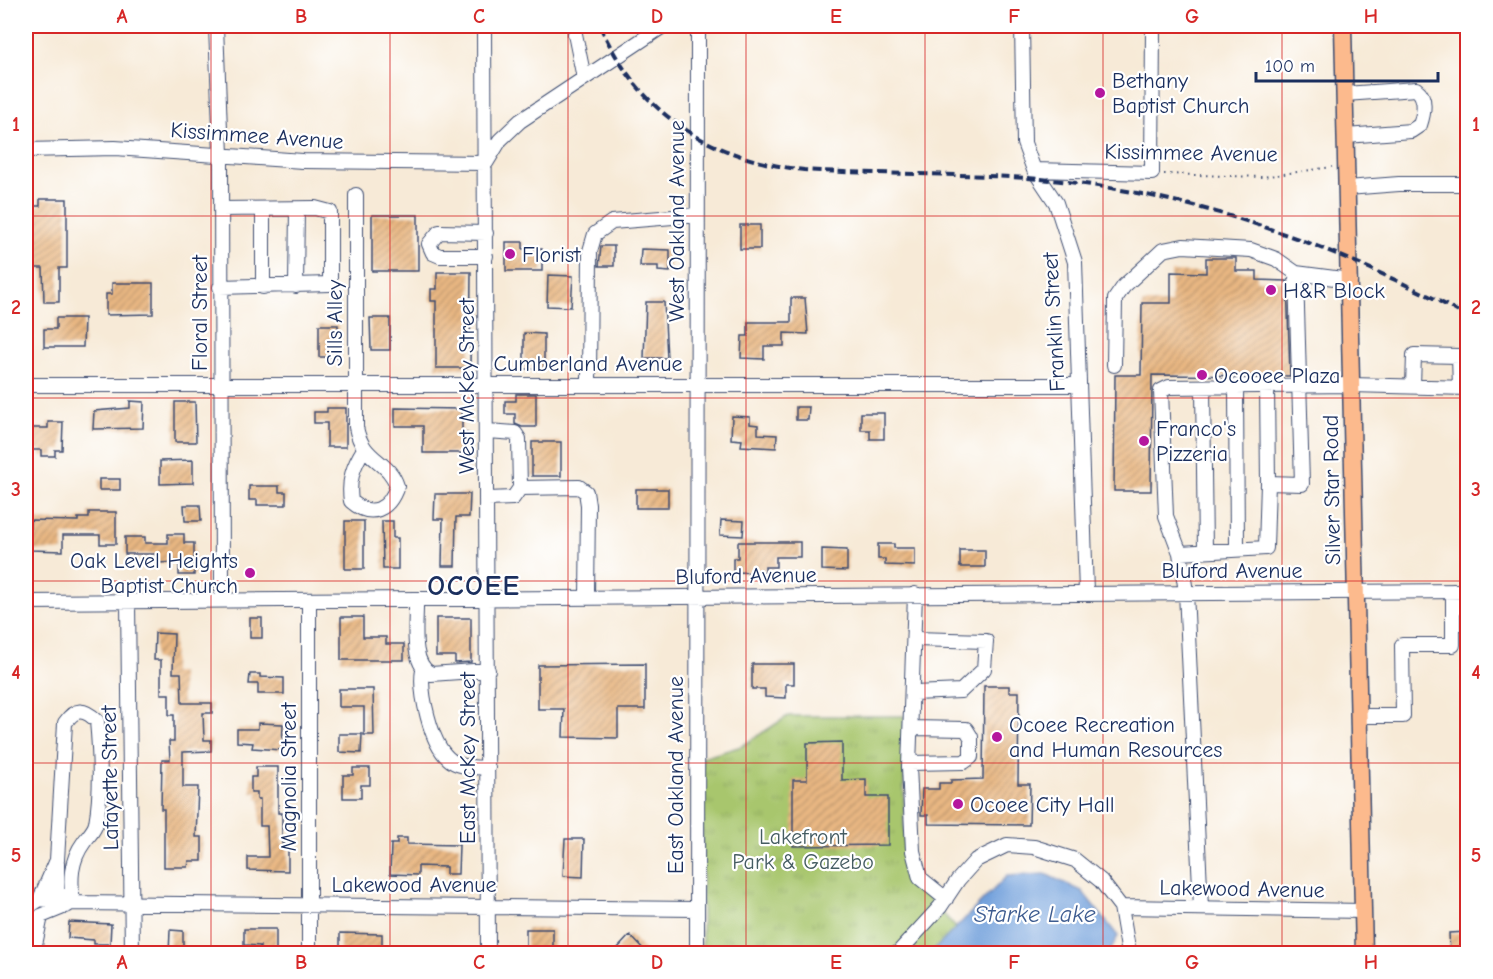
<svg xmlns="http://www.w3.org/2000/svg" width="1493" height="979" font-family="'Comic Neue',sans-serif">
	<defs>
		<pattern id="grass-tufts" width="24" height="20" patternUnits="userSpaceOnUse" patternTransform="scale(1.5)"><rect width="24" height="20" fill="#a8c66d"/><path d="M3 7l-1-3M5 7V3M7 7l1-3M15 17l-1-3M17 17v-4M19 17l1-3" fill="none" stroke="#90aa61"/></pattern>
		<pattern id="building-hatch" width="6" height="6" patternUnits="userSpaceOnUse" patternTransform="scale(1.5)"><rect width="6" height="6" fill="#e9b782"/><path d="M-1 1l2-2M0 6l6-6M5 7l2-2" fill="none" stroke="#bc956e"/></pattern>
	</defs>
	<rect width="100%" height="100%" fill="#fff"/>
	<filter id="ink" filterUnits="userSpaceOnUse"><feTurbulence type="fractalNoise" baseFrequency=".0167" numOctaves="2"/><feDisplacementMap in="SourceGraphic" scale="12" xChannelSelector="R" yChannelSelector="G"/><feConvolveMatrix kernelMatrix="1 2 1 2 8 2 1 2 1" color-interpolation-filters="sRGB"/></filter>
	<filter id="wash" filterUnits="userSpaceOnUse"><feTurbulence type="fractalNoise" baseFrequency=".008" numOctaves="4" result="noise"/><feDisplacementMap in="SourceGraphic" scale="24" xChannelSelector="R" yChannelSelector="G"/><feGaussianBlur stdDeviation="1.35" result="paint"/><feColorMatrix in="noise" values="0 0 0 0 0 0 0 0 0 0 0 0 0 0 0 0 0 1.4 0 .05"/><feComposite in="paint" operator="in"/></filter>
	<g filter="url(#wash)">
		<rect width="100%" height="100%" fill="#f7ead7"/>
		<path fill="url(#grass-tufts)" stroke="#627a66" stroke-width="1.5" d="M788,716H904V870L956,928L931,953H702V758L742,746Z"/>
		<path fill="#72a0db" stroke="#46689c" stroke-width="1.5" d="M1045,874L1082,891L1118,936L1109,953H931L1007,876Z"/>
		<g id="blocks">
			<path fill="url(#building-hatch)" d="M40,199H67V268H59V302H44L43,268H26V206H40Z
				M372,215H418V271H372Z
				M740,225H760V249H740Z
				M506,242H523V249H542V271H506Z
				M601,246H614V266H599Z
				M641,249L670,250V272L658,271V266H640Z
				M1206,258H1236V271H1257V280L1287,281L1290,376L1152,375L1151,491H1114L1115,375H1141L1142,303H1171V272L1206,273Z
				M437,272H471L470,368H436V301H431V289H437Z
				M548,275L573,276L571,307L547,306Z
				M112,283H153V314L106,315V294H112Z
				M791,298H805L808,334L784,333V346H764V359L741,358L742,336H748V322H791Z
				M646,302H664L667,358H644Z
				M56,318H84L83,347H44V329H56Z
				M370,318H390V350H371Z
				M319,325H338V357H319Z
				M524,333L544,334V369H524Z
				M516,394H536V427H522L515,424V414H505V401H516Z
				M130,401L144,402L143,428L93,429L94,411L130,408Z
				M175,402H195L196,442H175Z
				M796,407H809L808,420H796Z
				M327,408H346V447H327V423H314V412H327Z
				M395,408L462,409V433H467V453H423V426H395Z
				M861,413H884V439H870V430H861Z
				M732,416L750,417V424L758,425V434L777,435L776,448L741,446L742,440L731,439Z
				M48,422H63L62,450H55V456H41V450H32V428H48Z
				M532,442H561V476H532Z
				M193,460V483L160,484V461Z
				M99,479H120V490H99Z
				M249,486H279V492H286V505H257V500H249Z
				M636,489H668V508H636Z
				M435,494H470L469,517H456L455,566H442L443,519H434Z
				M184,505H200L201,521H185Z
				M89,512H116V544H100V535H63V551L30,550V520L78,521V518H89Z
				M721,520L744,521L743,536L720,535Z
				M345,521H364V569H345Z
				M382,521H393V538H398V569H383Z
				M168,534H184V543H194V575H179V562L156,563V554H125V537H145V543H168Z
				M738,542H800V557H776V567H765V573L733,572V558H738Z
				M878,544H894V548H915V566L885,565V559H878Z
				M822,549L847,550V571L822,570Z
				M960,550H985V567H960Z
				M341,617H363V637H386V644H404V660H341Z
				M250,618H262V638H250Z
				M436,618H471V662L455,663V656H436Z
				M155,633L174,634L173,673H181L182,703H212V713H203L204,740H211V751L183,752V787H198L196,837H202V861H189L188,867H164V809H161L162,760H170L169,741H174V715H169V694H161V660H154Z
				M645,664V709H618V738L563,737L564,709H538V665Z
				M752,664H794V684H786V698L765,697V689H752Z
				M250,674H260V677L284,678V694H258V684H249Z
				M984,686H1009V692H1019L1018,784H1030L1029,825L928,824V815H921L922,789H939V783H951V780L983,779Z
				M339,689H373L374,735H364V707H339Z
				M258,723L283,724L282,750L252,748L253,743L237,742V729H258Z
				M339,734H362L361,753L339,752Z
				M842,742V780L866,779V797H888V845L793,846V780H807V743Z
				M256,767H278V813H282V844L288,843V871L248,870V857H268L267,826H260V799H257V792H251V777H256Z
				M353,768H370V785H361V798H343V775H353Z
				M397,838H407V844L459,845L458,874H446V867L418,866V875L390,874L391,844H397Z
				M565,839H584L583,877L563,876Z
				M69,922L111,924L110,944H94V940L68,938Z
				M244,929H276V954H260V946L244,945Z
				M526,929H553V954H526Z
				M170,930L183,931V954H169Z
				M1467,932V954H1450L1449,933Z
				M340,933L382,934V950L364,949V954H340Z
				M630,935L648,954H622L617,949Z"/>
		</g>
	</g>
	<g filter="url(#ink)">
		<use href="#blocks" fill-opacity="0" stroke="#3c4b70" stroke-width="1.5"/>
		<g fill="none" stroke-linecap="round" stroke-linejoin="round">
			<g stroke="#3c4b70" stroke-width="16">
				<path id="minor" d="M216,26L221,155L222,601
					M484,26L488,954
					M1022,26L1024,143L1034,170L1056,203L1075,262L1086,592
					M575,34L584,78
					M1345,94L1416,89C1427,97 1424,113 1420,125L1411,131L1346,136
					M26,150L115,148L303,161L486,163
					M486,163L500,140L520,121L663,26
					M1034,170L1152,173L1153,26
					M1347,188L1399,184H1468
					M356,195V427C362,461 389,460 397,486C389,510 371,519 351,501C348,481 353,466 364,449
					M263,209V287
					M486,233L439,232L429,244L433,253L440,256H486
					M296,286L297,209
					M220,287L330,284V212L315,208L221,209
					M1114,365L1115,299L1124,286L1163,250L1183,246L1251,250L1276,259L1296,273
					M589,384L590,251L595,234L612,222L697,215
					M26,385H1078
					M1236,386L1237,550
					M1267,386L1268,483
					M1413,386L1414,355L1459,356L1460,388
					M1203,387L1205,551
					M488,431L515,433L519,439L520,488L513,498L488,499
					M520,488L579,487L586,492L588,505L587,598
					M1180,553L1266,548L1268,483L1302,484L1296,273L1350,280
					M915,594L909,766L913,851L920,878L946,899
					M416,600C417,621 409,663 431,674L488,670
					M26,602L1468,591
					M128,602L132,954
					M423,670C419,692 431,743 448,758C458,768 475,767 488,768
					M914,693L961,691L984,669L986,641L915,639
					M1359,716H1403L1402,645H1453V591
					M910,763L964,762L971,757V737L966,729L912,728
					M57,863V892L72,902
					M40,899L57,860L65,723C75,708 84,708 97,721C100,753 102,791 96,823C95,830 88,836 84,842C70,861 70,880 73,903
					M1121,907L1363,911
					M26,908L40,899L73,903L696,909
					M1201,908L1186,592L1180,553L1166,516L1161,391L1169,387L1351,385L1468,388
					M33,954L41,916L68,905
					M309,954V601
					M697,954L698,26
					M897,954L940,907L958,880L976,860L1007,845L1034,847L1075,860L1101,881L1121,907L1129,954"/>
			</g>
			<g stroke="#3c4b70" stroke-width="19">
				<path id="major" d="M1343,26L1364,954"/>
			</g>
			<path stroke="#3c4b70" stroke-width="2" stroke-dasharray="1.5 4.5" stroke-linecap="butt" d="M1164,174L1262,177L1332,167"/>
			<use href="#minor" stroke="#fff" stroke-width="14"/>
			<use href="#major" stroke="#fcba8d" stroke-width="16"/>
			<path stroke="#1b2f5e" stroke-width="4" stroke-dasharray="9 4.5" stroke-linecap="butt" d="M600,26C641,115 708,158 804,170C883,175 962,173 1040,179C1154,189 1267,222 1371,269C1404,284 1437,298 1468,318"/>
		</g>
	</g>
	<path fill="none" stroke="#d62828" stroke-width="1.5" stroke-opacity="0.55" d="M211,26V954M390,26V954M568,26V954M746,26V954M925,26V954M1103,26V954M1282,26V954M26,216H1468M26,398H1468M26,581H1468M26,763H1468"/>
	<g fill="#b5179e" stroke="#fff" stroke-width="2">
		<circle cx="1100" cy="93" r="6"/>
		<circle cx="510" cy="254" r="6"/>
		<circle cx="1271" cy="290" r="6"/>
		<circle cx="1202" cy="375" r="6"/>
		<circle cx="1144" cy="441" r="6"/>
		<circle cx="250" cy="573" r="6"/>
		<circle cx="997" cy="737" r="6"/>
		<circle cx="958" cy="804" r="6"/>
	</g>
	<g text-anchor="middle" stroke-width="4.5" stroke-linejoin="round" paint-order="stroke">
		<g font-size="22" fill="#1b2f5e" stroke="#fff" text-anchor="start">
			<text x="1112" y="88">Bethany<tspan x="1112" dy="25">Baptist Church</tspan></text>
			<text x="522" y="262">Florist</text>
			<text x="1283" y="298">H&amp;R Block</text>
			<text x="1214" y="383">Ocooee Plaza</text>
			<text x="1156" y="436">Franco's<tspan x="1156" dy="25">Pizzeria</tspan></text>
			<text x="238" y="568" text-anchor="end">Oak Level Heights<tspan x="238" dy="25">Baptist Church</tspan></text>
			<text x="1009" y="732">Ocoee Recreation<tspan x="1009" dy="25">and Human Resources</tspan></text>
			<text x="970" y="812">Ocoee City Hall</text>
		</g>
		<g font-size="22" fill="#1b2f5e" stroke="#fff">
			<text transform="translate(257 135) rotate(4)" y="8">Kissimmee Avenue</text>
			<text transform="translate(1191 152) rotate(1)" y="8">Kissimmee Avenue</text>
			<text transform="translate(676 221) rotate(-90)" y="8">West Oakland Avenue</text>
			<text transform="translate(199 313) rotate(-90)" y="8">Floral Street</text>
			<text transform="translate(1053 322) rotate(-93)" y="8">Franklin Street</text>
			<text transform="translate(334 323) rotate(-90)" y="8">Sills Alley</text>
			<text x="588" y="371">Cumberland Avenue</text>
			<text transform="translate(466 386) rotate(-90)" y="8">West McKey Street</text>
			<text transform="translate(1331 490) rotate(-91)" y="8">Silver Star Road</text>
			<text x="1232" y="578">Bluford Avenue</text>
			<text transform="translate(746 575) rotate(-1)" y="8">Bluford Avenue</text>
			<text transform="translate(467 758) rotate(-90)" y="8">East McKey Street</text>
			<text transform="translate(675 775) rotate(-90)" y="8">East Oakland Avenue</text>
			<text transform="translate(288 777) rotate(-90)" y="8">Magnolia Street</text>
			<text transform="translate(109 778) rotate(-91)" y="8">Lafayette Street</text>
			<text x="414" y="892">Lakewood Avenue</text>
			<text transform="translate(1242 888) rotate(1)" y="8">Lakewood Avenue</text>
		</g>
		<g font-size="22" fill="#455c62" stroke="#fff">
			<text x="803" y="844">Lakefront<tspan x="803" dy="25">Park &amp; Gazebo</tspan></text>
		</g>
		<g font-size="24" font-style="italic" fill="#3e5c90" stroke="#fff">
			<text x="1035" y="922">Starke Lake</text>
		</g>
		<g font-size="28" font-weight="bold" letter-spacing="1.5" fill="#1b2f5e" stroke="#fff">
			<text x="474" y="595">OCOEE</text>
		</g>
	</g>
	<rect width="1493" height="979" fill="none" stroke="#fff" stroke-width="66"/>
	<path d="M1256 72v9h182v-9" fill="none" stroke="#1b2f5e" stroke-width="3"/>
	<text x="1265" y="72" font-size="18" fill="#1b2f5e" stroke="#ffffff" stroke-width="4.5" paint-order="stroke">100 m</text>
	<rect x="33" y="33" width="1427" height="913" fill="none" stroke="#d62828" stroke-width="2"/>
	<g font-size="20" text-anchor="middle" font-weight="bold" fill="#d62828">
		<text x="122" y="23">A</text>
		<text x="301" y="23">B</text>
		<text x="479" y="23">C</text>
		<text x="657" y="23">D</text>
		<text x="836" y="23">E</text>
		<text x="1014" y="23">F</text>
		<text x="1192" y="23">G</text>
		<text x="1371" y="23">H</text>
		<text x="16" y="131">1</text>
		<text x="1476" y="131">1</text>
		<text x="16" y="314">2</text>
		<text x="1476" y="314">2</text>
		<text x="16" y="496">3</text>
		<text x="1476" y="496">3</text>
		<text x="16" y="679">4</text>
		<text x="1476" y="679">4</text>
		<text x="16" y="862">5</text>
		<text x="1476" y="862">5</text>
		<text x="122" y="969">A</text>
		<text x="301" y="969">B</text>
		<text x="479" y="969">C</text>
		<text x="657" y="969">D</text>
		<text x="836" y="969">E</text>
		<text x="1014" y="969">F</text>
		<text x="1192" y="969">G</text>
		<text x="1371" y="969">H</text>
	</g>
</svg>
